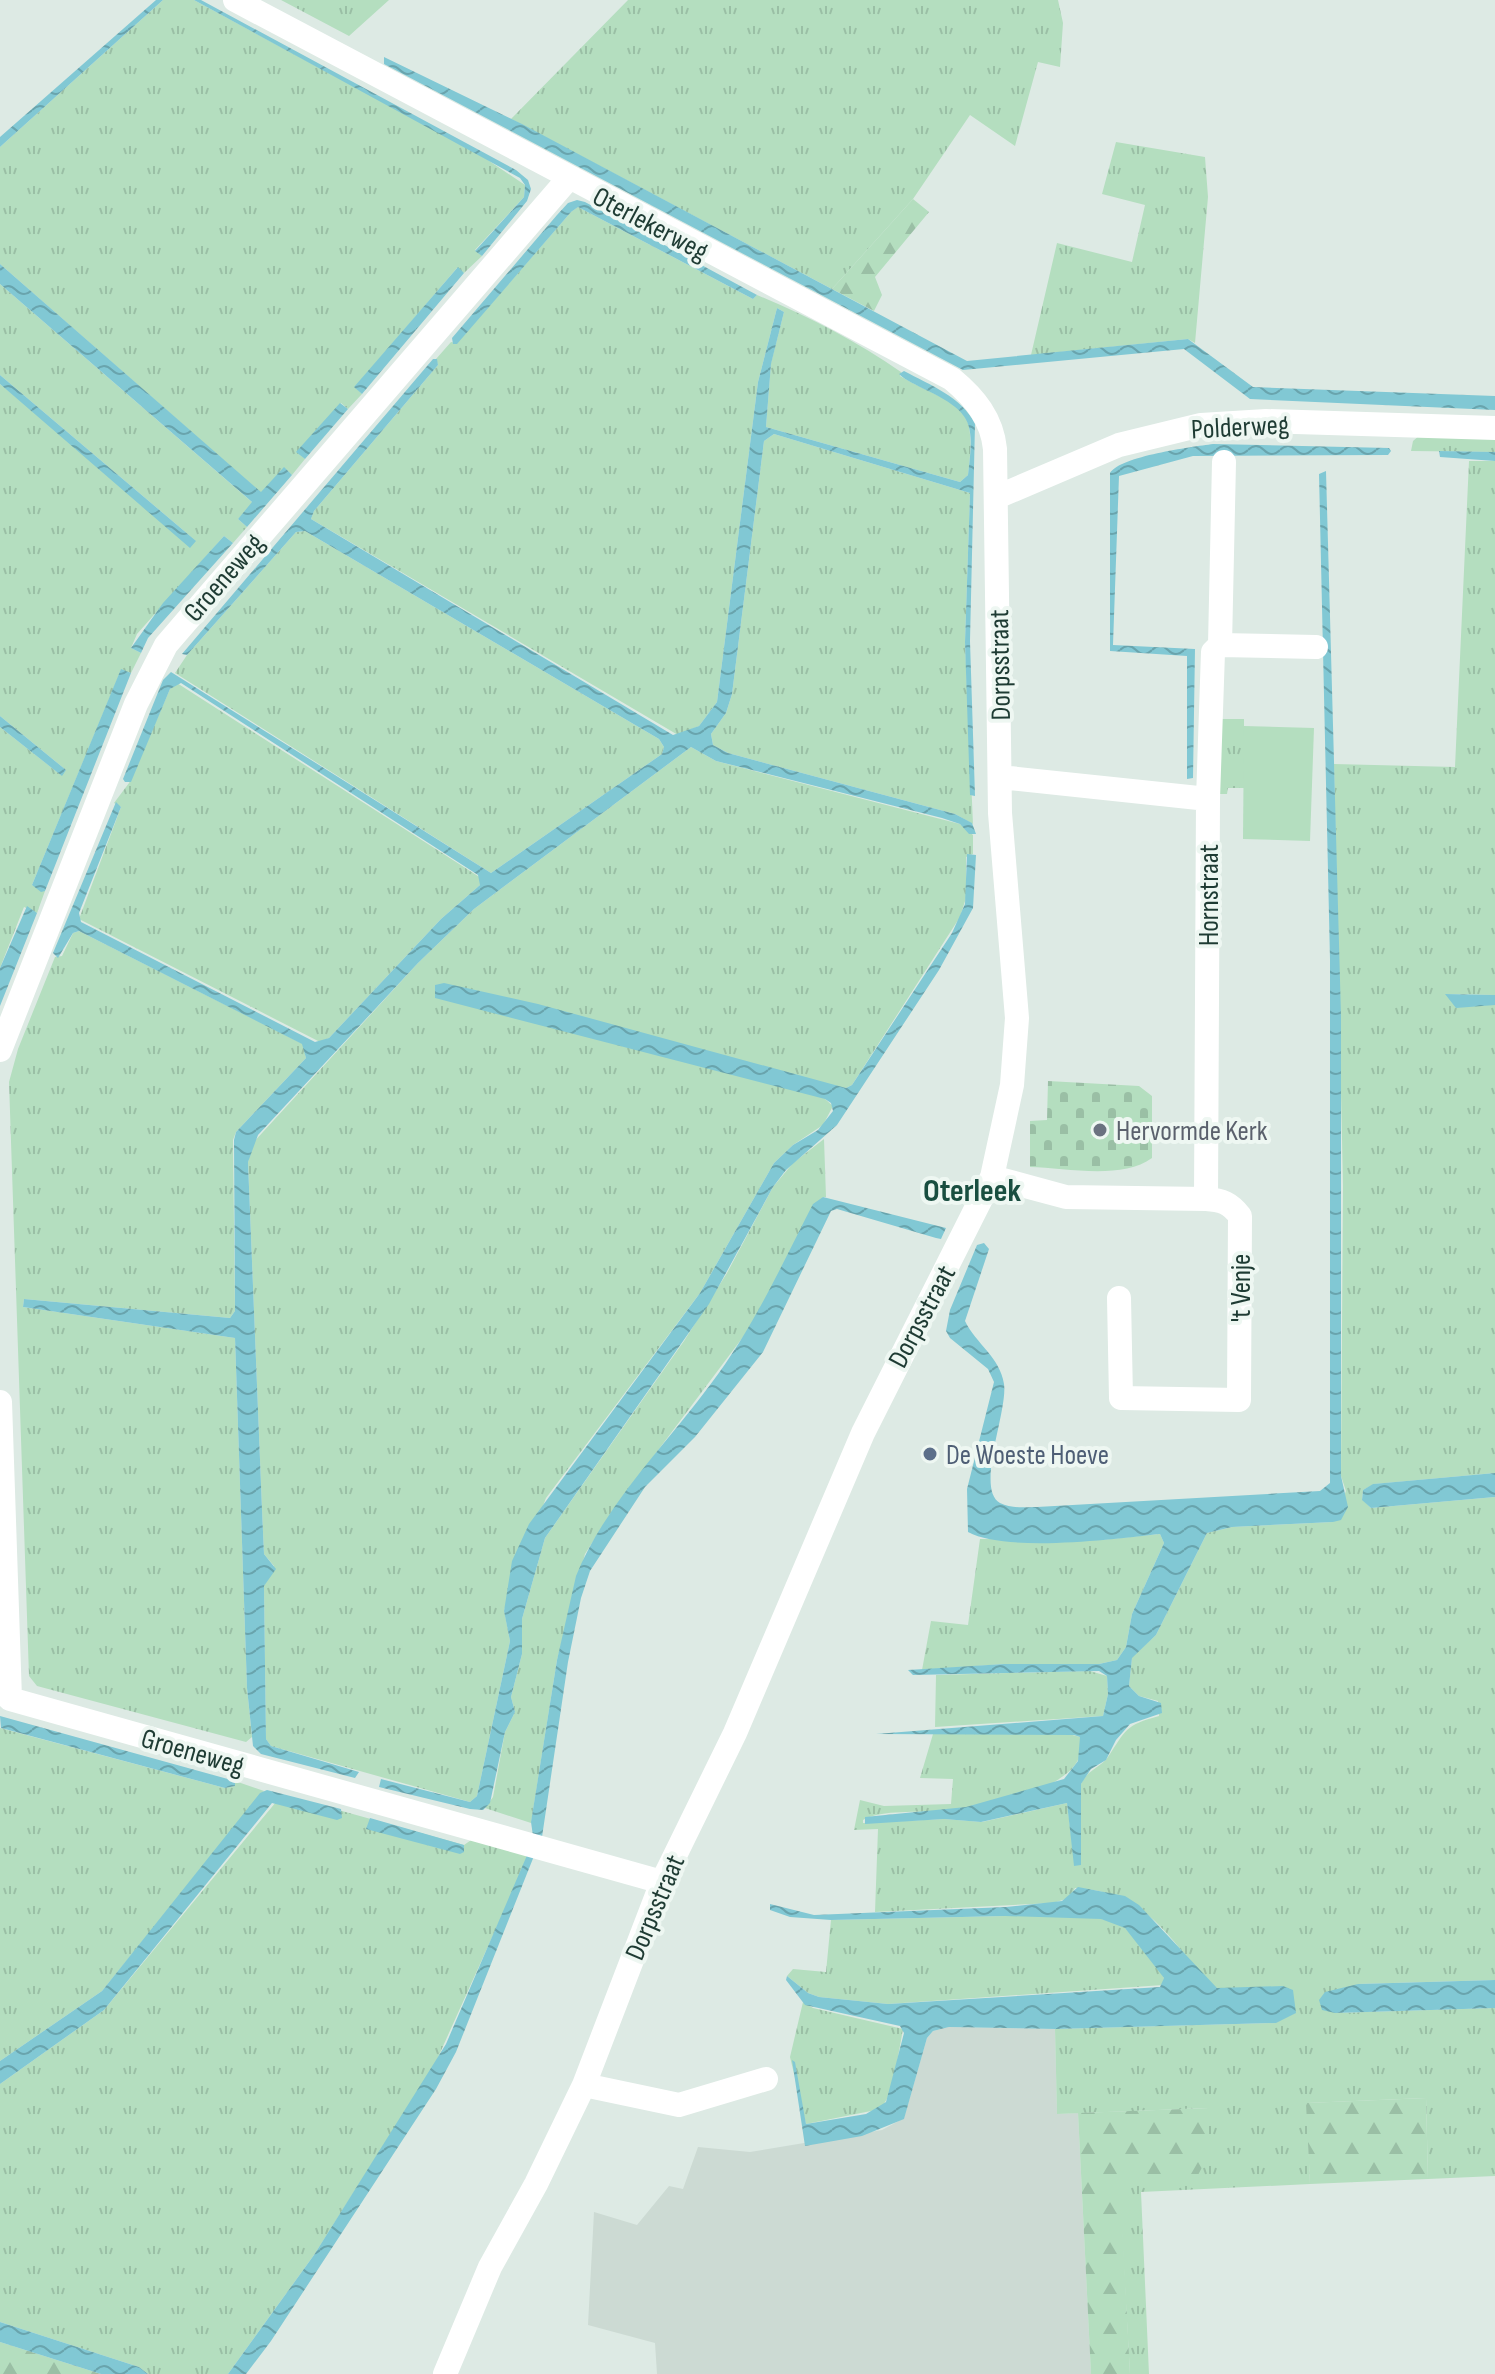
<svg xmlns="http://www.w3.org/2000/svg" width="1495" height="2374" font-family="'Sofia Sans Condensed',sans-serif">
	<defs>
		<pattern id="grass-tufts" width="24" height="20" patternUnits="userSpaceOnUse" patternTransform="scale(2)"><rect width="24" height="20" fill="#b4debf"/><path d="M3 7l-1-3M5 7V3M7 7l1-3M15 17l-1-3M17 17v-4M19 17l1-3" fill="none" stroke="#9abfa5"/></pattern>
		<pattern id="forest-firs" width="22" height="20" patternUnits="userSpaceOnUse" patternTransform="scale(2)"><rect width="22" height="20" fill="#b4debf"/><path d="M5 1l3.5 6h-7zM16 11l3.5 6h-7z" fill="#9abfa5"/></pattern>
		<pattern id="cemetery-stones" width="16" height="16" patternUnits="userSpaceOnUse" patternTransform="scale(2)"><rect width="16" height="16" fill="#b4debf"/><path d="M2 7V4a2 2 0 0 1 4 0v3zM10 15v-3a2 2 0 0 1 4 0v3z" fill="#9abfa5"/></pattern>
		<pattern id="water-waves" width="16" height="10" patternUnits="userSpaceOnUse" patternTransform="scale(2)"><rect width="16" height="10" fill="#81c8d4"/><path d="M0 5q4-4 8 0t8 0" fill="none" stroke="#69a4ad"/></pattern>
	</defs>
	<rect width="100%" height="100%" fill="#ddeae4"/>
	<path fill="#ccdad3" d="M949,2027L1055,2029L1057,2114L1078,2113L1091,2374H657L655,2343L588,2325L594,2212L637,2225L669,2186L683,2189L698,2147L750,2152L882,2130L904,2118L927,2038L933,2031Z"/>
	<path fill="url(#grass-tufts)" d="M163,0H194L479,154L525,185L524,197L475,250L482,256L464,273L457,268L355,387L362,394L348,409L341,403L297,452L305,459L292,475L284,468L261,493L0,264V147Z
		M281,0H389L349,36Z
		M628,0H1058L1063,23L1060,67L1038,62L1015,146L970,115L913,199L832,289L511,119Z
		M1116,142L1205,157L1208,197L1195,343L1188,339L1031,355L1057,243L1132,262L1145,205L1102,194Z
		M578,207L753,299L757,295C806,315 858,342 901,372L900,376C959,410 978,397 968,475L960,482L766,427L771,363L784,312L777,308L758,382L717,702L699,726L678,735L311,519L314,511L438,365L436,359L451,342L457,343L571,212Z
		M0,284L253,503L238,519L247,527L233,543L224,536L137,634L131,648L141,653L131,673L121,670L32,885L45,891L37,913L24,907L0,968V727L61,775L66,770L0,716V384L196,541L0,375Z
		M774,434L970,493L965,642L973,824L955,814L728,753L713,745L711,734L726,713L732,694L764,441Z
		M1421,434L1495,436V452L1411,451L1413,441Z
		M1469,461H1495V995L1446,994L1462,1005H1495V1473L1374,1484L1363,1490L1362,1499L1371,1508L1495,1497V1980L1358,1984L1335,2013L1495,2008V2176L1428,2179L1426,2098L1307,2103L1310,2184L1141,2192L1149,2374H1130L1119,2180L1208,2108L1057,2114L1055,2029L1276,2023L1228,1990L1217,1988L1206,1980C1164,1931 1144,1892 1075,1888L1069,1898L1053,1903L875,1912L878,1829L854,1830L860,1800L884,1806L951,1804L953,1779L920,1778L933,1734L1065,1733L1080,1737C1096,1790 978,1807 942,1811C920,1813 882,1809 863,1820V1823L944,1819L982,1822L1067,1803L1075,1866C1076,1844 1073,1803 1081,1784C1087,1770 1100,1768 1108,1757C1126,1730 1125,1725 1159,1716L1158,1701L1139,1696L1129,1686L1132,1657L1156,1635L1207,1533L1232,1527L1333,1522L1346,1491L1341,1476L1343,1186L1334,764L1455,767Z
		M305,531L659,739L664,747L662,754L491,873L175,673L187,655L296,532Z
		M177,683L481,878L480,885L441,919L329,1038L320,1042L79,919L121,807L114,803L129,783L170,689Z
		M1219,719H1244V788H1228L1227,794H1217Z
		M691,747L716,761L960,824L973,835V854L966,857V898L960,917L852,1085L846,1088L833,1086L825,1099L833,1106L823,1125L793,1145L774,1163L700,1293L546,1498L504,1610L510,1641L477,1796L470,1802L271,1746L266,1739L264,1586L274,1566L264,1554L262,1509L248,1162L252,1144L418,963L474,909Z
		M79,931L303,1044L306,1058L236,1132L233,1140L235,1311L230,1318L24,1299L23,1307L235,1338L247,1688L252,1737L246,1742L37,1686L29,1676L9,1082L18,1049L55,957L62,956L73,933Z
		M824,1139L826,1197H823L758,1317L611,1513L585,1554L557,1660L531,1823L485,1808L493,1797L505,1732L515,1712L511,1697L522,1654V1619L545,1538L684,1341L727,1273L773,1187L793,1163Z
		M1160,1534L1164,1543L1132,1614L1126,1647L1117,1660L1099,1664H1004L922,1670L931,1621L968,1625L980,1539L1101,1540Z
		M1090,1671L1107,1676L1108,1694L1103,1716L935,1727L936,1675Z
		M0,1728L225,1788L235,1786V1781L264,1791L102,1991L0,2061Z
		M276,1802L342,1811L464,1845L474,1838L530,1853L435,2064L314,2255L228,2374H148L139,2367L0,2322V2084L104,2010Z
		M1005,1916C1035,1917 1101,1910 1125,1928C1141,1940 1154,1961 1164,1978L1163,1985L888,2004L819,1997L808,1993L787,1976L793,1969L826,1972L831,1920Z
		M803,2002L813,2008L903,2029L892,2090L881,2109L806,2124L790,2057Z"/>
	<path fill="url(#forest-firs)" d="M913,199L929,212L875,277L882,295L874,311L832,289Z
		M1426,2098L1428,2179L1310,2184L1306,2103Z
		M1209,2108L1207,2158L1198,2175L1120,2180L1130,2374H1091L1078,2113Z
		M0,2342L101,2374H0Z"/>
	<path fill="url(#cemetery-stones)" d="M1048,1081L1139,1086L1152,1096V1158C1122,1180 1066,1168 1030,1167V1121L1047,1120Z"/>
	<path fill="#b4debf" d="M1244,726L1314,728L1310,841L1243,839Z"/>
	<path fill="url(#water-waves)" d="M156,0H163L0,147V137Z
		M194,0H201L516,170L528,180L531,189L527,201L482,256L475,251L524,197L525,185L520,178Z
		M384,57L522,124L967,361L1188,339L1253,387L1495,396V410L1250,399L1184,349L963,370L384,64Z
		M577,200L585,202L757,295L753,299L578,207L571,212L457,344H453L452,338L557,215L568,203Z
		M0,264L261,492L284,467L292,475L247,527L238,519L252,502L0,284Z
		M458,267L464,273L362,394L354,387Z
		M777,308L784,312L771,364L766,427L960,482L968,475C974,424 974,413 926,390C917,385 906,381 899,374L904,371C930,385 962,397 975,424L970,641L975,796L970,795L965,642L970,493L774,434L764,441L732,694L726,713L711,734L713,745L728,753L955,814L972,823L976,834H969L960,824L942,818L716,761L691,747L474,909L418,963L258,1135L248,1162L262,1509L264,1554L276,1569L264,1586L266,1739L271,1746L359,1772L355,1778L261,1754L253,1746L247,1688L235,1338L23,1307L24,1299L230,1318L235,1311L234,1140L236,1132L306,1058L302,1044L79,931L73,933L58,958L53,953L116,802L121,807L79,913L81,922L315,1042L329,1038L441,919L480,885L478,875L181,683L170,689L131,782H125L123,779L163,680L171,672L491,873L662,754L664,747L659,739L305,531L296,532L187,655L182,654L433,359H437L438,365L314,511L311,519L673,735L699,726L717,702L758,382Z
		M0,375L196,541L190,548L0,384Z
		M340,403L348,409L305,459L296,452Z
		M1213,444L1389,448L1391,451L1388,455L1193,456L1119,476L1113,645L1195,649L1193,778L1187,779V656L1110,651V473C1121,456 1191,447 1213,444Z
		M1439,451L1495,452V461L1440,457Z
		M1326,471L1341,1016V1476L1348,1507L1341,1520L1333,1522L1232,1527L1207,1533L1156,1635L1132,1658L1129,1686L1139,1696L1161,1703L1162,1713L1130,1724L1116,1740L1106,1760L1091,1769L1081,1784V1865L1074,1866L1067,1803L981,1822L944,1819L865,1824V1817L966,1807L1064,1779L1078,1761L1080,1737L1074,1735L876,1734L1103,1716L1108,1694L1107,1676L1099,1671L913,1675L908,1670L1004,1664H1099L1117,1660L1126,1647L1132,1614L1164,1543L1160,1534C1114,1539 1008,1553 968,1532L967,1489L994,1382L988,1369L950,1338L946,1331L950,1310L977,1245L984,1243L989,1249L965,1321C976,1344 1000,1357 1004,1384C1008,1411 975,1489 1000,1503C1011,1509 1026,1507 1037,1507L1320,1491L1330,1483V960L1319,474Z
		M224,536L233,543L148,638L141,653L131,648L163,603Z
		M121,669L131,673L45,891L41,892L32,885Z
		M0,716L66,770L62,776L0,727Z
		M967,854L976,855L973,908L939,970L837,1125L786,1170L773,1187L709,1304L545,1538L522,1619V1654L511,1697L515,1712L505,1732L490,1803L483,1810L470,1809L379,1787L381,1779L470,1802L477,1796L510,1641L504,1611L512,1561L529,1524L700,1293L774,1163L793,1145L818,1130L833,1111L831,1103L825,1099L435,998V985L444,983L538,1004L846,1088L852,1085L952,933L965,904Z
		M27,906L37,913L0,1006V968Z
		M1445,994L1495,995V1005L1456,1008Z
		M823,1197L946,1228L941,1239L936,1238L837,1209L831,1211L763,1352L695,1437L645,1487L590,1571L581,1598L568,1662L542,1837L533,1836L531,1822L557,1660L576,1576C605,1504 665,1446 710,1385C754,1327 780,1268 813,1204Z
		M1495,1473V1497L1371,1508L1362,1500L1363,1490L1373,1484Z
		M0,1716L235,1781V1786L225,1788L1,1728Z
		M267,1790L341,1809L342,1818L337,1820L272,1803L104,2010L0,2084V2061L102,1991L260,1793Z
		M370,1818L464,1845V1852L460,1854L366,1829Z
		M528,1853L534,1856L456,2052L436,2089L271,2341L246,2374H228L314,2255L446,2044Z
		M1078,1887L1125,1896L1139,1905L1217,1988L1283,1986L1293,1990L1296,2013L1276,2023L1056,2029L949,2027L933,2031L927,2038L904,2119L862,2136L805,2146L792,2060L795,2062L806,2124L866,2114L886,2102L904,2033L900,2026L805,2005L786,1980L787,1976L808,1993L819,1997L888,2004L1160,1987L1164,1978L1125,1928L1101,1919L1005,1916L831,1920L790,1917L770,1910V1904L814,1915L1006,1907L1062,1901Z
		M1495,1980V2008L1335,2013L1322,2010L1319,2000L1325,1992L1358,1984Z
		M0,2322L139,2367L148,2374H101L0,2342Z"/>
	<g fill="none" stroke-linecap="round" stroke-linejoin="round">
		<path stroke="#fff" stroke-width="24" d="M235,0L952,379C975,398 992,419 995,449L1000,813L1017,1018L1012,1085L992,1177L863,1433L735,1733L662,1882L584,2085L536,2184L490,2267L445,2374
			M997,497L1119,445L1201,425L1266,421L1495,428
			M1220,645L1316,647
			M1000,777L1208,799L1206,1199
			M1208,799L1213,652L1220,645L1224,462
			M0,1050L136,704L166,645L568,179
			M992,1177L1066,1197L1206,1199C1222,1200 1230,1203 1240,1216L1239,1400L1121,1398L1119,1298
			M0,1402L10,1699L662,1882
			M584,2085L679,2105L766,2079"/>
	</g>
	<circle fill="#6b7280" stroke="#eef7f2" stroke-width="3" cx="1100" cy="1130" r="8"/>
	<circle fill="#5c6f8a" stroke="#eef7f2" stroke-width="3" cx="930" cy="1454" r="8"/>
	<g text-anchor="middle" stroke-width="8" stroke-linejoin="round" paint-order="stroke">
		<g font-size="28" fill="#1e3b33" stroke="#eef7f2">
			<text transform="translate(651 223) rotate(28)" y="10">Oterlekerweg</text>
			<text transform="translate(1240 426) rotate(-3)" y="10">Polderweg</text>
			<text transform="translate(223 577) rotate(-49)" y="10">Groeneweg</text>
			<text transform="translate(999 665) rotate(-91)" y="10">Dorpsstraat</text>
			<text transform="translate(1208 895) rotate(-90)" y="10">Hornstraat</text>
			<text transform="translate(1240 1288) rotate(-90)" y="10">'t Venje</text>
			<text transform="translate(921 1316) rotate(-62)" y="10">Dorpsstraat</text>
			<text transform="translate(193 1751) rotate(16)" y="10">Groeneweg</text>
			<text transform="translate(654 1907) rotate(-67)" y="10">Dorpsstraat</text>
		</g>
		<g font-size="28" fill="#5b616d" stroke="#eef7f2" text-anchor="start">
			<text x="1116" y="1140">Hervormde Kerk</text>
		</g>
		<g font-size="28" fill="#4e5e75" stroke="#eef7f2" text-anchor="start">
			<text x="946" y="1464">De Woeste Hoeve</text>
		</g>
		<g font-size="32" font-weight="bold" fill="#194e40" stroke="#eef7f2">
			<text x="972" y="1201">Oterleek</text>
		</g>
	</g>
</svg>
